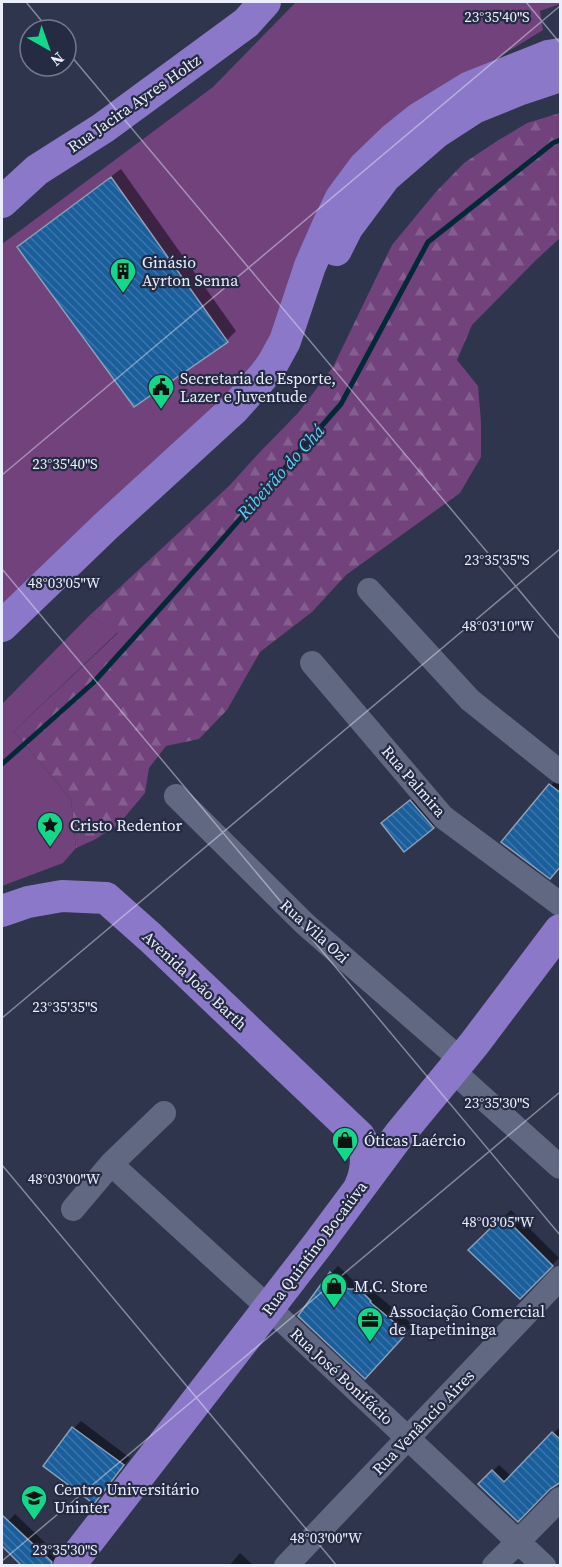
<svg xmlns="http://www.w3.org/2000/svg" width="562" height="1567" font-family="'Source Serif 4',serif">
	<defs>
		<pattern id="forest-firs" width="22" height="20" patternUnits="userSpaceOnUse" patternTransform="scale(1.5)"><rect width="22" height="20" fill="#71427c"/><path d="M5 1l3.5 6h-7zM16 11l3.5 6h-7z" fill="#855e90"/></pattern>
		<pattern id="building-back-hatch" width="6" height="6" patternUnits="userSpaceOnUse" patternTransform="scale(1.5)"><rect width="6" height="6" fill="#1a5e9b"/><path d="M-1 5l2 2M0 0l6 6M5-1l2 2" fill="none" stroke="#3b75aa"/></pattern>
	</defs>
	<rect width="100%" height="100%" fill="#2f354d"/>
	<path fill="url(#forest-firs)" d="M560,113V238L535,261L472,325L457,360L478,386L481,422V457L460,493L346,575L312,612L260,652L227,710L199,739L166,746L149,768L145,793L119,824L94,840L76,848L71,800L14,731L118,633L89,616L230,485L259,453L298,413L333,367L392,245L435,193L464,163L497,141L527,123Z"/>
	<path fill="#71427c" d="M296,2H560V4L540,11L543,30L422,104L254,370L2,616V244L213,87Z
		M89,616L118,632L14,731L71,800L76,848L63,863L2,886V704Z"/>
	<path fill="#0007" d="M121,169L236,331L227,340L19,247L28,238Z
		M560,775V866L503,842Z
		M416,797L437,822L433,827L388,819Z
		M511,1210L559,1258L520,1297L470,1250Z
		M338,1266L355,1282L366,1283L377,1293L376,1294L413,1325L372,1370L300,1315L331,1273Z
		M81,1421L130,1458L94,1502L45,1466L74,1428Z
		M560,1427V1480L480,1484L499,1465L511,1476Z
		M15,1514L58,1555V1560L53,1566H24L2,1544V1528Z
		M240,1553L254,1566H229Z"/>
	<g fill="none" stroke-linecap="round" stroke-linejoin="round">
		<path stroke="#032936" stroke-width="5" d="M2,764L93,683L212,551L341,404L428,242L553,143L560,140"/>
	</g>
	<path fill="url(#building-back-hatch)" stroke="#8aa0b8" stroke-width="1.5" d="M111,177L228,342L134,407L17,247Z
		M549,784L561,793V866L550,879L501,842Z
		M410,800L434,828L404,852L381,823Z
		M503,1216L553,1266L520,1299L468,1250Z
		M330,1272L348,1289H359L371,1301L370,1302L407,1333L365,1379L298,1316Z
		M72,1427L124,1465L94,1504L43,1466Z
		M552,1432L561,1440V1482L550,1489L518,1522L478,1484L492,1470L504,1482Z
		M2,1515L52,1562L51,1566H22L2,1546Z"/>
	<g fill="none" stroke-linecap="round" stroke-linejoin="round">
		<path stroke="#616882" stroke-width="24" d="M369,590L470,700L560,772
			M312,663L443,817L560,904
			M176,796L305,924L461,1060
			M453,1071L560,1167
			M111,1164L269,1308L544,1566
			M73,1209L111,1164L164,1113
			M286,1566L560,1278
			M494,1566L560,1499"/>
		<path stroke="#8b78c8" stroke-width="32" d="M2,202L37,170L103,128L246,23L265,2
			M336,250L347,228L385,177L437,132L474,108L521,89L560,76
			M2,626L106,526L234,409L265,374L273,363L285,341L310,266L328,225L341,198L364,167L393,139L418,119L470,87L548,56L560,54
			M2,911L28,902L62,896L106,898L151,938L359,1136C369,1151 367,1171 360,1186
			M69,1566L318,1244L399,1135L474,1044L560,930"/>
	</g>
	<path fill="none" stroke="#eaeefd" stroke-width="1.5" stroke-opacity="0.45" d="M26,2L49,30M526,2L560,43M66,50L560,639M2,475L560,6M2,569L560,1235M2,1018L560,549M2,1165L337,1566M2,1561L560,1092"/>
	<defs>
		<g id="building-pin" transform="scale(1.35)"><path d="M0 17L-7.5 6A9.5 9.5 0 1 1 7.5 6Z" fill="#12d98a" stroke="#252b42"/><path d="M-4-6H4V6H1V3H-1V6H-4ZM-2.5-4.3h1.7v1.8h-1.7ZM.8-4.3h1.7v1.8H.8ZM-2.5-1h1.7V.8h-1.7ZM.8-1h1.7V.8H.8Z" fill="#111"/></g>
		<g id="civic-pin" transform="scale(1.35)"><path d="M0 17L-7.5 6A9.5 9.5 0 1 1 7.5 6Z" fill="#12d98a" stroke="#252b42"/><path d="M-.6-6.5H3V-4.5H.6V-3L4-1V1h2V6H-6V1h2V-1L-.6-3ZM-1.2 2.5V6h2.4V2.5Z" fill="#111"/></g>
		<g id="sight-pin" transform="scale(1.35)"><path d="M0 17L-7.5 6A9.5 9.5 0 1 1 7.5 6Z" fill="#12d98a" stroke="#252b42"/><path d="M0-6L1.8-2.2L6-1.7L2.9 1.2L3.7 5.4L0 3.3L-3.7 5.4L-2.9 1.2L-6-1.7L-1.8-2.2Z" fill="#111"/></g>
		<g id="shop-pin" transform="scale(1.35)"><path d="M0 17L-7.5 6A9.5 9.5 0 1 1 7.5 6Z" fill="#12d98a" stroke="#252b42"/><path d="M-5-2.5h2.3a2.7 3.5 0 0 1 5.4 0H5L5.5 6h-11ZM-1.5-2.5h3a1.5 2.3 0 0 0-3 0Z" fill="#111"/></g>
		<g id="office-pin" transform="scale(1.35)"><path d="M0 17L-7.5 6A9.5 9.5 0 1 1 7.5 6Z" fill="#12d98a" stroke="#252b42"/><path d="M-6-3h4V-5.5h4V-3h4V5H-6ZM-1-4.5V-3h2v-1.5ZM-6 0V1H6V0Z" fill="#111"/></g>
		<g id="university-pin" transform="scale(1.35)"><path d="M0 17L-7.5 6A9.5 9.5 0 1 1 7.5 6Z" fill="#12d98a" stroke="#252b42"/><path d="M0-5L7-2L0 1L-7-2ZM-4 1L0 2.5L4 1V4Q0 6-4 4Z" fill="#111"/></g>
	</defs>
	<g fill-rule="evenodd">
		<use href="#building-pin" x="123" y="271"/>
		<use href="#civic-pin" x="161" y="387"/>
		<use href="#sight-pin" x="50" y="825"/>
		<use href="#shop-pin" x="345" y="1140"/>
		<use href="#shop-pin" x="334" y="1286"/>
		<use href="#office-pin" x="370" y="1320"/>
		<use href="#university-pin" x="34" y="1498"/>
	</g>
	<g text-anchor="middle" stroke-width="4.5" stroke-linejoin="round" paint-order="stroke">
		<g font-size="16" fill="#eaeefd" stroke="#252b42">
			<text transform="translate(134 103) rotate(-35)" y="6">Rua Jacira Ayres Holtz</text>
			<text transform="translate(414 781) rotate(49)" y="6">Rua Palmira</text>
			<text transform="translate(315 931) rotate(42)" y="6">Rua Vila Ozi</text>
			<text transform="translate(195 980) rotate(43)" y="6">Avenida João Barth</text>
			<text transform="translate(314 1248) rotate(-53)" y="6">Rua Quintino Bocaiúva</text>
			<text transform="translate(342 1376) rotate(43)" y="6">Rua José Bonifácio</text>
			<text transform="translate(423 1422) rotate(-46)" y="6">Rua Venâncio Aires</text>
		</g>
		<g font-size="16" fill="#eaeefd" stroke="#252b42" text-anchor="start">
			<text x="142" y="268">Ginásio<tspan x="142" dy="18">Ayrton Senna</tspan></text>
			<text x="180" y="384">Secretaria de Esporte,<tspan x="180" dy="18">Lazer e Juventude</tspan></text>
			<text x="70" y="831">Cristo Redentor</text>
			<text x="364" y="1146">Óticas Laércio</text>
			<text x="354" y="1292">M.C. Store</text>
			<text x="389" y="1317">Associação Comercial<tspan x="389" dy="18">de Itapetininga</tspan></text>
			<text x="54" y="1495">Centro Universitário<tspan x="54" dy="18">Uninter</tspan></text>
		</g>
		<g font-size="18" font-style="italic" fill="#5fcffb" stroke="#252b42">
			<text transform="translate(281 472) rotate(-48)" y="6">Ribeirão do Chá</text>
		</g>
	</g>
	<g font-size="15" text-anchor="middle" fill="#eaeefd" stroke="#252b42" stroke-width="4.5" stroke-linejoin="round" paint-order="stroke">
		<text x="497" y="22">23°35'40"S</text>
		<text x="65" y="469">23°35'40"S</text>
		<text x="497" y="565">23°35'35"S</text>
		<text x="64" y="588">48°03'05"W</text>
		<text x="498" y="631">48°03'10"W</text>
		<text x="65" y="1012">23°35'35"S</text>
		<text x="497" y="1108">23°35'30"S</text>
		<text x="64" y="1184">48°03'00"W</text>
		<text x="498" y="1227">48°03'05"W</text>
		<text x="326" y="1543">48°03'00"W</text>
		<text x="65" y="1555">23°35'30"S</text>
	</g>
	<rect width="562" height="1567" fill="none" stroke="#eaeefd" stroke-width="6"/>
	<g transform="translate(48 48) rotate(140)"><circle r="28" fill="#252b42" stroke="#74798d" stroke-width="1.5"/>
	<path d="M0-4.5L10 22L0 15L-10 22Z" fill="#12d98a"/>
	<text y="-9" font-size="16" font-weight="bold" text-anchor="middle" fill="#eaeefd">N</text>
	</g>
</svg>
